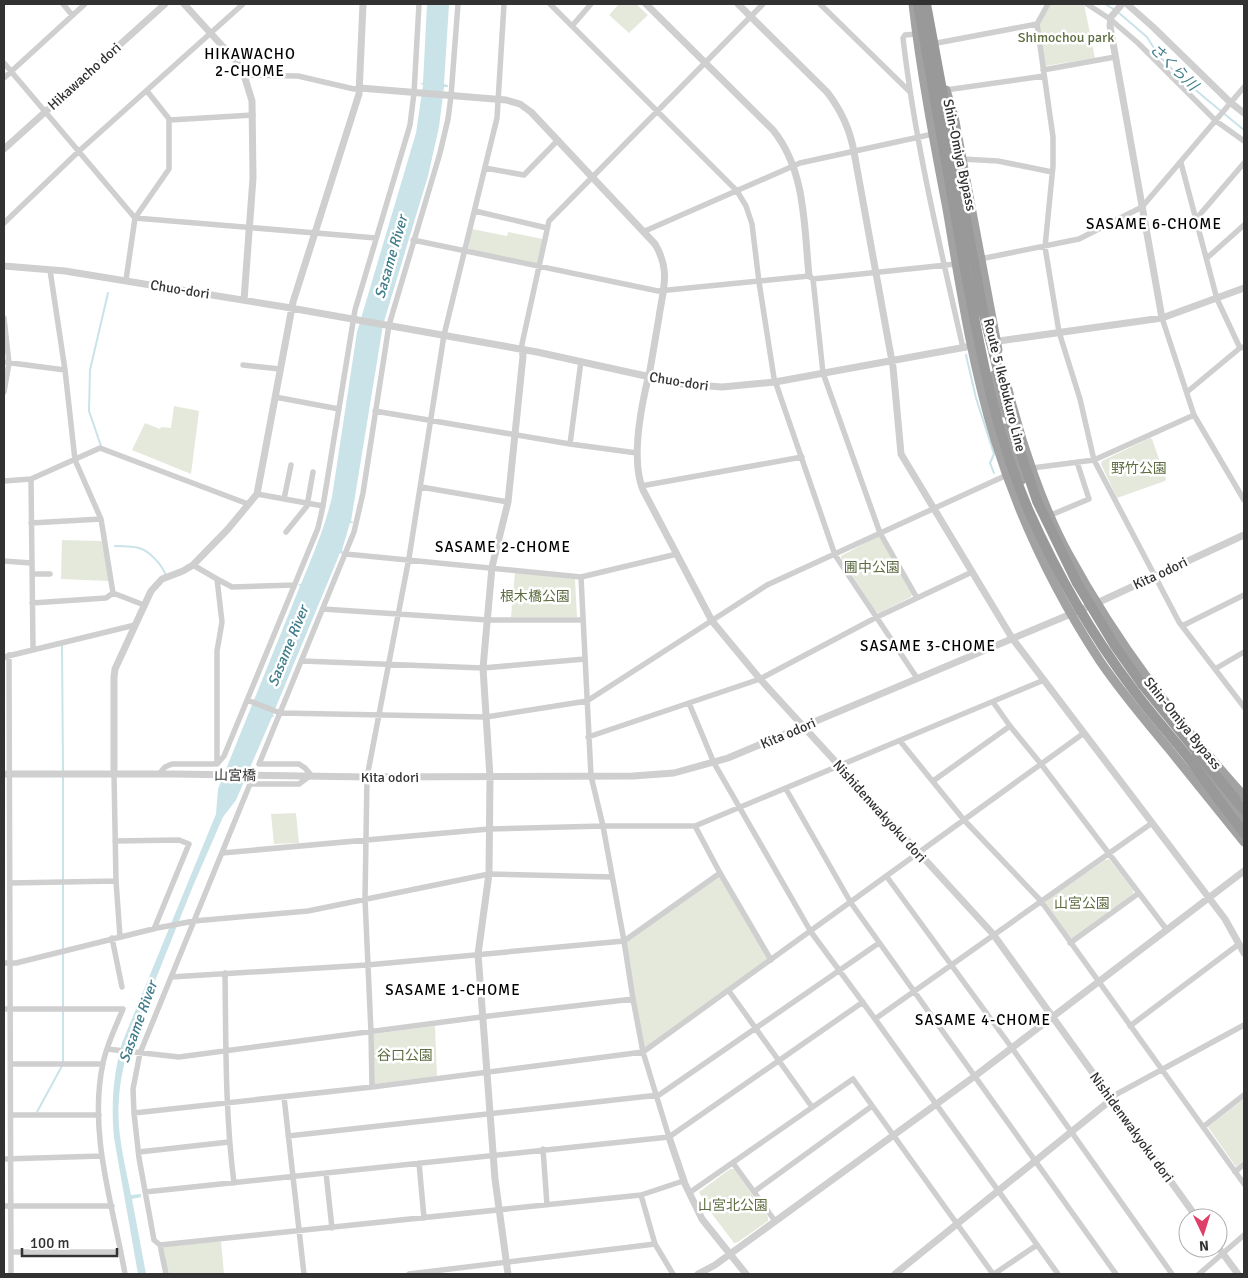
<svg xmlns="http://www.w3.org/2000/svg" width="1248" height="1278" font-family="Signika,'Noto Sans JP',sans-serif">
	<rect width="100%" height="100%" fill="#fff"/>
	<path fill="#e5e9dc" d="M619,4H636L648,15L629,33L609,15Z
		M1051,4H1084L1095,58L1045,66L1039,24Z
		M472,229L507,236L508,232L543,239L537,264L468,249Z
		M174,406L199,411L191,474L132,450L145,423L160,429L161,427L171,428Z
		M1150,438L1152,439L1166,479L1165,481L1117,498L1101,464L1102,461Z
		M878,536L881,537L912,594L911,597L879,613L876,612L841,558V556Z
		M62,540L102,541L109,581L61,579Z
		M515,572L575,579L577,617H511Z
		M296,813L299,843L274,844L271,814Z
		M1109,859L1133,890V894L1073,938H1070L1046,903V900L1105,860Z
		M720,873L771,960L643,1052L624,941Z
		M435,1026L437,1076L374,1084V1034Z
		M1244,1099V1160L1236,1167L1208,1127Z
		M730,1169H734L768,1217V1221L738,1242L734,1243L712,1214L699,1192Z
		M221,1241L224,1274H168L163,1247Z"/>
	<path fill="#c9e3e8" d="M427,4H449L444,84L448,85V87H444L439,127L428,176L383,325L351,521L353,522V523H350L342,550L343,552L342,554L340,553L273,714L274,717H272L236,800L223,817L193,886L129,1046C124,1063 120,1081 119,1099C116,1131 125,1164 131,1195L141,1194V1197L132,1199L146,1274H138L114,1138C111,1105 113,1076 122,1043L216,814L218,789L300,586L298,584H301C313,555 325,527 332,497L357,332L416,133L423,85L420,83H423Z"/>
	<g fill="none" stroke-linecap="round" stroke-linejoin="round">
		<path stroke="#c9e3e8" stroke-width="2" d="M1105,4L1115,10
			M1119,13L1147,37L1159,56L1173,70L1205,98L1244,130
			M966,355L976,398L994,454L990,463L994,473
			M101,446L89,411L90,370L108,293
			M115,546C122,546 131,546 139,548C150,551 163,566 166,576
			M62,646L63,771
			M37,1112L63,1064V776"/>
		<path stroke="#cfcfcf" stroke-width="5.5" d="M63,4L72,15
			M550,4L737,191L746,206L752,224L759,282L774,378L835,555L917,678
			M820,4L909,91
			M1048,4L1037,24L1053,137V166L1045,247L1059,332L1080,399L1094,460L1179,622L1244,707
			M1087,4L1110,19L1138,43L1216,121L1244,141
			M572,26L591,4
			M916,34L905,35L903,38C915,143 940,246 963,348
			M937,43L1037,24
			M4,63L135,218L376,238
			M1043,70L1115,57
			M244,75L298,76L354,89L360,88
			M4,78L85,4
			M946,90L1044,76
			M147,91L170,120L253,115
			M962,159L998,161L1052,172
			M1181,163L1217,299L1240,348
			M485,168L524,175L558,140
			M475,211L547,228
			M1196,219L1244,163
			M4,223L78,152L243,4
			M645,231L800,163L933,134
			M413,240L658,291L809,276L813,279L956,264
			M1207,258L1244,225
			M980,259L1079,239L1142,207L1244,87
			M50,270L65,370L75,460L101,519L113,593L144,605
			M813,279L823,373L880,533L917,598
			M126,280L135,218L169,169V121L170,120
			M4,318L9,363L4,392
			M1162,318L1194,415L1244,500
			M522,350V344L549,221L763,4
			M4,362L65,370
			M243,365L280,369
			M1187,392L1240,348L1244,347
			M275,397L339,409
			M375,411L570,444L637,453
			M570,444L581,361
			M1032,468L1094,460L1194,415
			M31,479L33,649
			M4,481L31,479L100,448L248,504
			M641,486L802,457
			M421,487L508,502
			M257,494L323,506
			M284,499L291,465
			M1051,515L1089,499L1077,462
			M31,523L101,519
			M286,532L307,506L313,472
			M346,554L581,577L677,554
			M4,561L31,563
			M193,565L217,579L222,622L217,651V764
			M32,574H50
			M581,577L591,776L603,826L624,941L633,999L643,1052L669,1137
			M217,579L232,587L294,585
			M32,603L106,598L113,593
			M323,609L488,620H583
			M1182,626L1244,595
			M9,655L11,1274
			M4,657L135,625
			M302,661L483,668L585,659
			M1215,669L1244,652
			M247,700L280,713L486,717L587,701L767,585L1007,475
			M993,702L1010,726L1041,764L1167,930
			M689,703L714,763L811,932L875,1019L1058,1274
			M588,737L760,679L877,617L972,572
			M900,741L964,820L1041,901L1244,1184
			M114,774L116,881L120,937
			M159,774L165,767L172,764H217L224,756L318,528L323,506L355,310L410,125L414,93L419,4
			M933,781L1010,726
			M786,789L851,903L1116,1274
			M695,826L720,873L771,960
			M115,841L179,840L189,844L154,929
			M222,853L489,829L603,826H695L1044,680
			M887,877L1012,1048L1172,1274
			M10,883L116,881
			M112,938L122,987
			M1070,943L1139,893
			M4,963H16L157,928L194,921L308,911L489,874L612,877
			M225,973C226,1043 225,1113 234,1183
			M171,977L367,965L624,941L720,873
			M729,991L812,1107
			M4,1009H123C116,1026 107,1044 103,1063C88,1133 113,1205 125,1274
			M875,1019L1152,823
			M1130,1026L1239,944
			M107,1049L179,1057L481,1017L633,999
			M11,1064H103
			M372,1087L371,1032L365,899L367,777L409,558L444,335L497,118L504,4
			M284,1097L304,1274
			M1112,1099L1115,1095L1244,1025
			M134,1113L372,1087L643,1052L1084,733
			M11,1115H99
			M1203,1127L1244,1095
			M288,1136L659,1095L879,943
			M543,1149L547,1205
			M139,1152L229,1142
			M4,1159L102,1156
			M419,1163L424,1218
			M733,1163L775,1221
			M1235,1172L1244,1164
			M326,1173L332,1228
			M755,1191L872,1106
			M145,1192L669,1137L863,1002
			M689,1193L853,1079L993,1274
			M641,1195L655,1244L673,1274
			M4,1206H112
			M160,1245L641,1195L683,1181
			M11,1252H121
			M166,1274L160,1245L154,1240L139,1158L134,1113L133,1089L140,1053L250,784H299L311,775L305,768L299,764H259L354,532L363,493L389,325L440,153L448,119L451,96L458,4
			M409,1274L655,1244
			M994,1274L1037,1245
			M1199,1274L1244,1235"/>
		<path stroke="#cfcfcf" stroke-width="7" d="M184,4L236,61L244,75L252,101L253,178L244,300
			M646,4L773,130C806,171 804,226 809,276
			M738,4L827,92C841,110 850,129 854,152L893,367L901,454L1012,638L1225,919L1244,953
			M1122,4L1111,17L1110,26L1162,318
			M1127,4L1153,27L1231,103L1244,113
			M360,88L506,100L520,104L531,112L655,244C671,271 663,289 659,317C656,335 653,353 650,370C642,402 630,459 643,490L712,621L760,679L993,934L1197,1218
			M4,149L165,4
			M4,266L65,271L285,307L537,352L682,384L722,387L775,382L977,345
			M992,342L1162,318L1244,288
			M4,774H173L367,777L633,776L674,773L728,758L1097,603L1244,535
			M114,774V677L115,669L151,591L162,579L183,571L193,565L228,529L257,494L293,302L359,94L363,4
			M669,1137L685,1184L702,1219L746,1274
			M1218,1247L1238,1274
			M508,1274L495,1179L478,954L489,874L490,777L483,668L492,567L508,502L523,356L522,350
			M698,1274L715,1265L975,1076L1244,871
			M895,1274L1112,1099"/>
		<path stroke="#a2a2a2" stroke-width="9" d="M913,4C921,73 934,141 947,209C960,286 972,365 995,440C1019,517 1056,594 1100,661C1121,692 1145,720 1169,749C1194,780 1219,811 1244,842
			M946,90L954,116L998,350
			M994,375L1004,413
			M1008,389C1021,442 1043,508 1069,555C1118,645 1176,720 1244,796
			M1005,428L1022,480
			M1194,758L1244,820"/>
		<path stroke="#999" stroke-width="10" d="M1194,765L1219,800L1244,833
			M1226,788L1244,810"/>
		<path stroke="#999" stroke-width="10" d="M918,4C934,92 949,181 965,269C980,350 995,432 1028,509C1056,572 1090,632 1132,688C1151,714 1174,739 1194,765
			M926,4L983,311L1013,430L1037,501L1077,583L1115,646L1141,683L1226,788"/>
	</g>
	<g text-anchor="middle" stroke-width="5" stroke-linejoin="round" paint-order="stroke">
		<g font-size="14" fill="#5e6d41" stroke="#fff">
			<text x="1066" y="42">Shimochou park</text>
			<text x="1139" y="473">野竹公園</text>
			<text x="872" y="572">圃中公園</text>
			<text x="535" y="601">根木橋公園</text>
			<text x="1082" y="908">山宮公園</text>
			<text x="405" y="1060">谷口公園</text>
			<text x="733" y="1210">山宮北公園</text>
		</g>
		<g font-size="14" fill="#323232" stroke="#fff">
			<text transform="translate(84 76) rotate(-42)" y="5">Hikawacho dori</text>
			<text transform="translate(960 155) rotate(78)" y="5">Shin-Omiya Bypass</text>
			<text transform="translate(180 289) rotate(9)" y="5">Chuo-dori</text>
			<text transform="translate(679 381) rotate(9)" y="5">Chuo-dori</text>
			<text transform="translate(1005 385) rotate(76)" y="5">Route 5 Ikebukuro Line</text>
			<text transform="translate(1160 573) rotate(-25)" y="5">Kita odori</text>
			<text transform="translate(1183 723) rotate(51)" y="5">Shin-Omiya Bypass</text>
			<text transform="translate(788 733) rotate(-23)" y="5">Kita odori</text>
			<text transform="translate(235 775) rotate(1)" y="5">山宮橋</text>
			<text x="390" y="782">Kita odori</text>
			<text transform="translate(880 811) rotate(48)" y="5">Nishidenwakyoku dori</text>
			<text transform="translate(1132 1127) rotate(54)" y="5">Nishidenwakyoku dori</text>
		</g>
		<g font-size="15" letter-spacing="1" fill="#000" stroke="#fff">
			<text x="250" y="59">HIKAWACHO<tspan x="250" dy="17">2-CHOME</tspan></text>
			<text x="1154" y="229">SASAME 6-CHOME</text>
			<text x="503" y="552">SASAME 2-CHOME</text>
			<text x="928" y="651">SASAME 3-CHOME</text>
			<text x="453" y="995">SASAME 1-CHOME</text>
			<text x="983" y="1025">SASAME 4-CHOME</text>
		</g>
		<g font-size="15" font-style="italic" fill="#407d8c" stroke="#fff">
			<text transform="translate(1174 67) rotate(44)" y="5">さくら川</text>
			<text transform="translate(391 257) rotate(-74)" y="5">Sasame River</text>
			<text transform="translate(288 646) rotate(-68)" y="5">Sasame River</text>
			<text transform="translate(138 1022) rotate(-70)" y="5">Sasame River</text>
		</g>
	</g>
	<rect width="1248" height="1278" fill="none" stroke="#323232" stroke-width="10"/>
	<g transform="translate(1203 1233) rotate(176)"><circle r="24" fill="#ffffff" stroke="#adadad"/>
	<path d="M0-4L9 19L0 12L-9 19Z" fill="#de406a"/>
	<text y="-8" font-size="14" font-weight="bold" text-anchor="middle" fill="#323232">N</text>
	</g>
	<path d="M22 1248v8h95v-8" fill="none" stroke="#323232" stroke-width="2.5"/>
	<text x="30" y="1248" font-size="15" fill="#323232" stroke="#ffffff" stroke-width="4" paint-order="stroke">100 m</text>
</svg>
